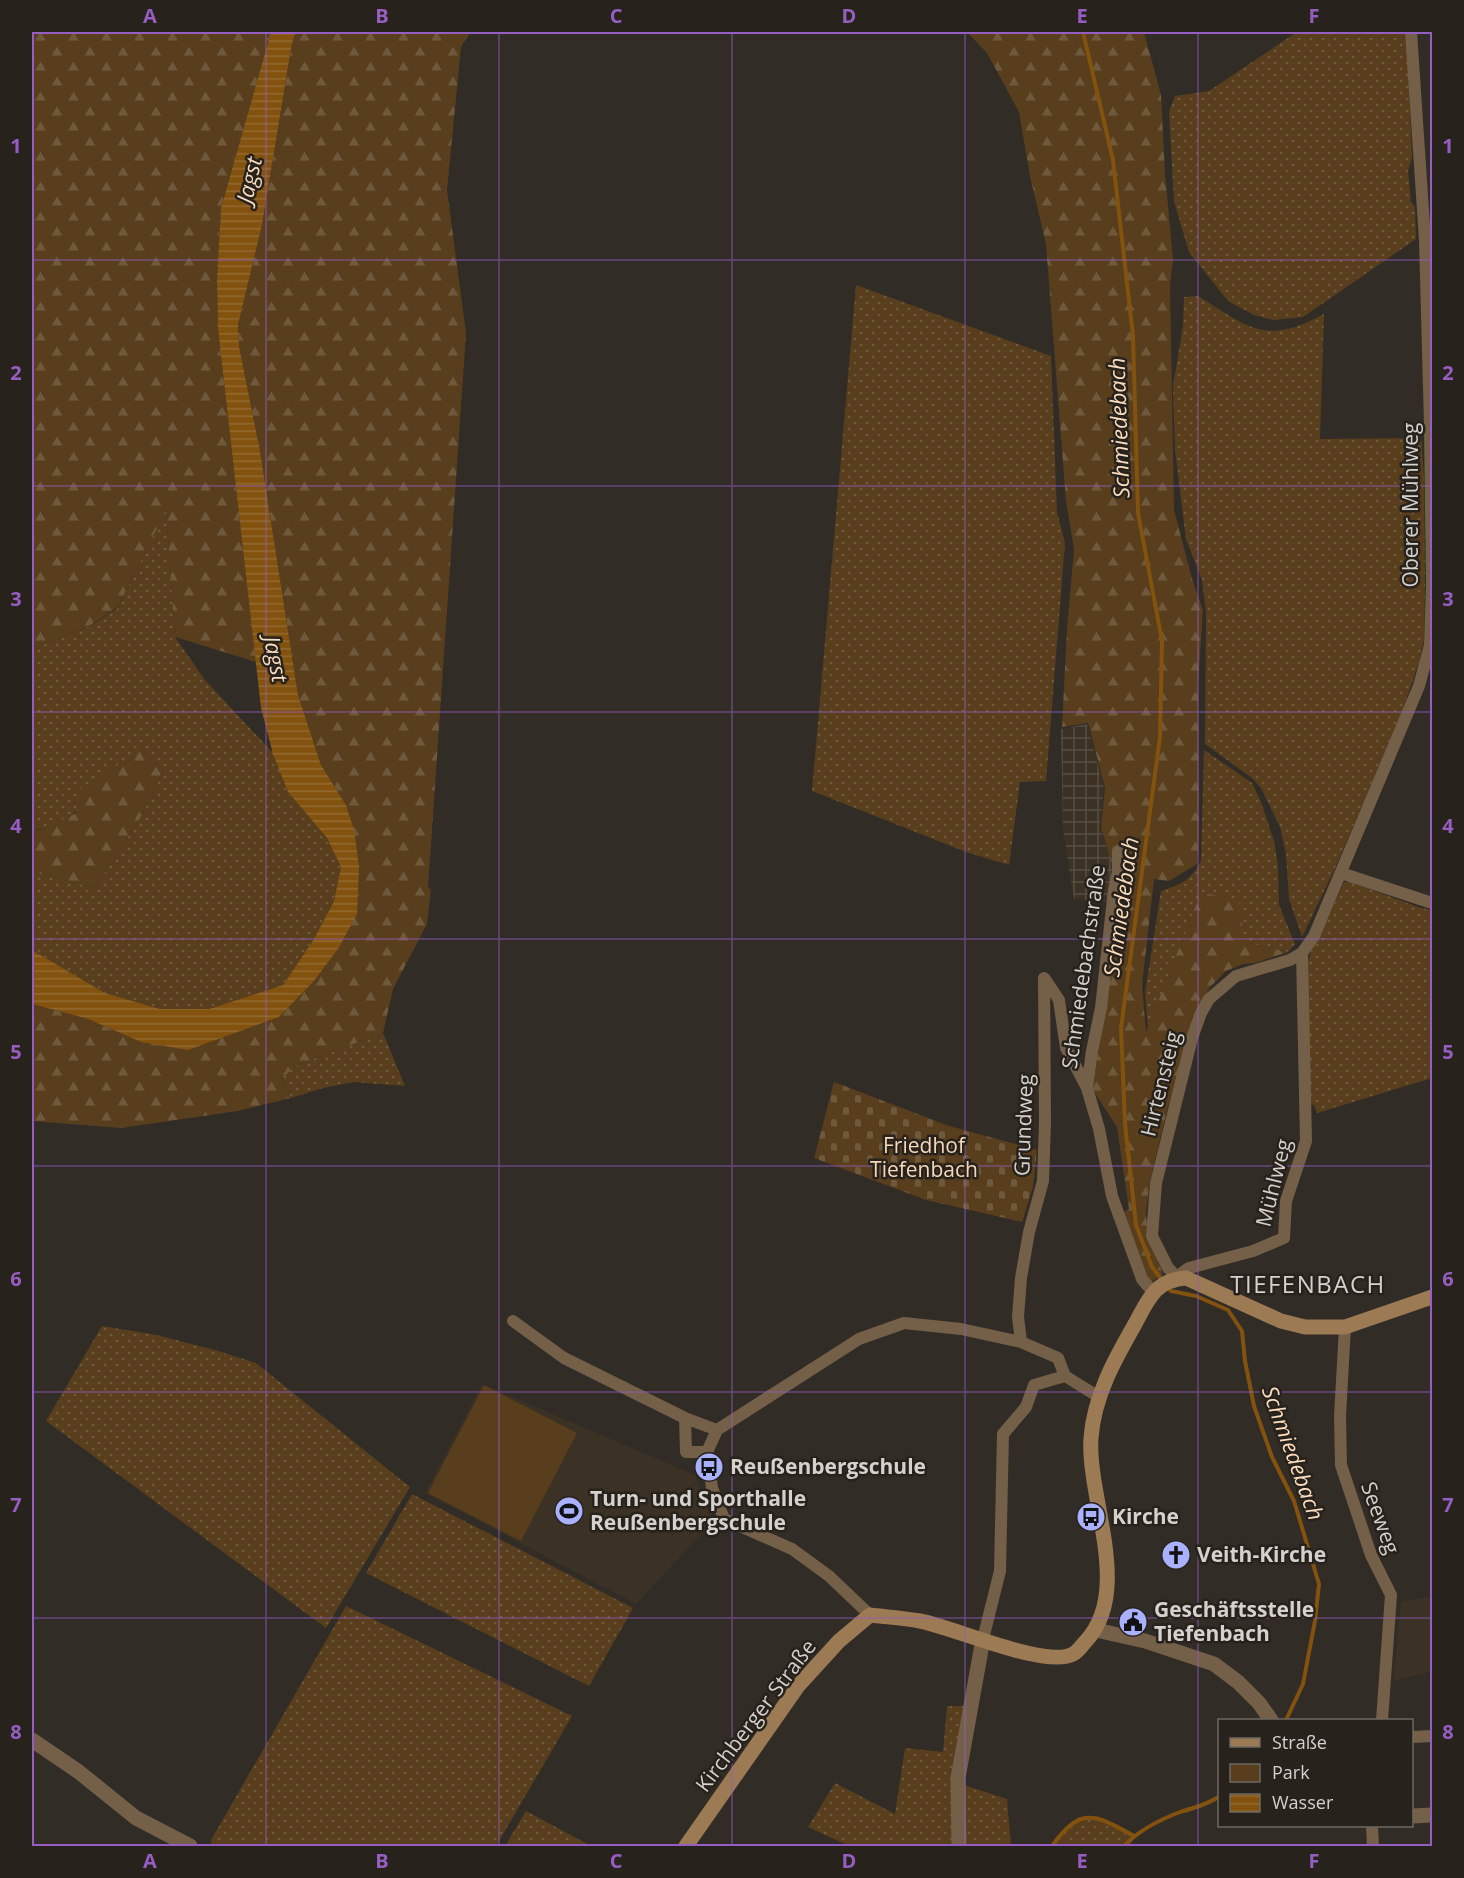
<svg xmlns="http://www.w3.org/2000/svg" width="1464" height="1878" font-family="'Open Sans',sans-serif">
	<defs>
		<pattern id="industrial-grid" width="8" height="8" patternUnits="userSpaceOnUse" patternTransform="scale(1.5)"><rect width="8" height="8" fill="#3b3125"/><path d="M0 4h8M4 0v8" fill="none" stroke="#564e43"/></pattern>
		<pattern id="grass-dots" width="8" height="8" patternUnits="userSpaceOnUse" patternTransform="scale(1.5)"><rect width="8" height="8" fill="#583e1d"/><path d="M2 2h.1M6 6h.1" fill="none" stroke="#6f593d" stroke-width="1.8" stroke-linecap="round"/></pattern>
		<pattern id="forest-firs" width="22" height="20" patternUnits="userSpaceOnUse" patternTransform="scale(1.5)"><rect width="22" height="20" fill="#583e1d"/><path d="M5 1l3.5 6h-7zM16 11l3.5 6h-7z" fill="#6f593d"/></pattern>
		<pattern id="cemetery-stones" width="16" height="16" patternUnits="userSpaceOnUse" patternTransform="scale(1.5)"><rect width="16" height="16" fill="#583e1d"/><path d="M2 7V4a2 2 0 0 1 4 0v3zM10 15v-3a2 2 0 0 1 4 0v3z" fill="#6f593d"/></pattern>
		<pattern id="water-rules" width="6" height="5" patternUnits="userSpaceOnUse" patternTransform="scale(1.5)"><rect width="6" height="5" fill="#82520e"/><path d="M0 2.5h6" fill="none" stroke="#936a30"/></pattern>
	</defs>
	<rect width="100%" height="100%" fill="#322c26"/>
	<path fill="#3b3125" d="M482,1384L695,1475L714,1521L636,1604L425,1493Z
		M1432,1596V1671L1393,1681L1401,1602Z"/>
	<path fill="url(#industrial-grid)" d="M1087,724L1104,788L1100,827L1113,864L1112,903L1074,899L1063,829L1061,729Z"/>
	<path fill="url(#grass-dots)" d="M1297,32H1407L1412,158L1408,171L1411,202L1415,207L1416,239L1303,317L1273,320L1254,315L1228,301L1189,252L1174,201L1169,112L1175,96L1209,91Z
		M856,285L1051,356L1057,512L1065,543L1046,781L1020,782L1009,865L966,852L812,791Z
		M1198,296C1250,328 1265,346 1324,314L1320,439L1421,438L1424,476L1425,585L1424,640L1419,662L1401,715L1336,866L1302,937L1289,899L1286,854L1280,827L1261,788L1252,778L1205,744L1206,613L1202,580L1186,539L1175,450L1173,386L1183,326L1184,297Z
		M166,508L175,637L205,680L274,754L288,792L327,838L341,867L334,901L314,939L283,985L209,1009H160L105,993L32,950V872L95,888L142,815L162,773L142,749C116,774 69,831 32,830V649L90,626L118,608Z
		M1204,750L1252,783L1261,802L1274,841L1278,866L1279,905L1295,944L1288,952L1244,942L1148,1028L1145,993L1161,891C1182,884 1190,881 1201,861Z
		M1344,882H1350L1421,908L1432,910V1078L1317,1113L1314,1105L1307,1103L1306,969L1312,948L1323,929Z
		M383,1033L405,1086L353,1082L323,1088L291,1098L282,1077L297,1065Z
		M102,1326L157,1335L218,1351L256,1363L410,1487L326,1628L46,1421Z
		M412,1494L633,1608L589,1686L366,1573Z
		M346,1606L572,1716L496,1846H212L211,1840Z
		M947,1706H966L952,1846H849L808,1827L835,1783L895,1814L905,1748L943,1752Z
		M964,1785L1007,1799L1011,1846H964Z
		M526,1811L591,1846H505Z
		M1098,1816L1137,1835L1129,1846H1050L1078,1817Z"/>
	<path fill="url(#forest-firs)" d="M32,32H271L221,208L217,280L218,329L256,662L175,637L166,510L118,607L89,626L32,649Z
		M296,32H470L461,47L447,190L466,333L428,888L431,889L427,924L393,989L383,1033L297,1065L282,1078L291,1098L238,1111L121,1128L32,1121V1004L88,1019L141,1042L279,1017L314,981L338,949L346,805L321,765L298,695L260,451L239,346L238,325L262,225L292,43Z
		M967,32H1144L1161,95L1165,174L1173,259L1170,284L1174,510L1193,582L1203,610L1198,684L1199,835L1197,864L1169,881L1154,879L1142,985L1146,1032L1201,893L1239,899L1244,942L1288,952L1255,963L1243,964L1226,971L1210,987L1195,1015L1167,1111L1150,1180L1146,1212L1148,1238L1163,1274L1151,1282L1133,1251L1123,1213L1129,1209L1117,1127L1093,1090L1104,1000L1125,904L1101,828L1105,788L1088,723L1062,727L1067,629L1074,549L1066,501L1046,244L1030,176L1019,112L987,53Z
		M142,749L162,773L142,815L95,888L32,872V830H40L76,813L79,790Z"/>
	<path fill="url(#cemetery-stones)" d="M834,1082L949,1126L1037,1150L1033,1187L1022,1222L926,1200L814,1158Z"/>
	<path fill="#583e1d" d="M484,1385L577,1433L521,1541L428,1493Z"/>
	<path fill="url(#water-rules)" d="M271,32H296L292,43L262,225L238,325L239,346L260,451L298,695L321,765L346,805L354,830L359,867L357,914L338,949L314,981L279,1017L188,1050L141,1042L88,1019L32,1004V950L105,993L160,1009H209L283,985L314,939L334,901L341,867L327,838L288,792L273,754L261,708L218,329L217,280L221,208Z"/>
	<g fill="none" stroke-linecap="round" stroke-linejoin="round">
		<path stroke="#82520e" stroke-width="4" d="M1083,32L1113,160L1133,336L1138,513L1162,641L1160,737L1121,1028L1125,1123L1136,1225L1152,1267L1162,1280
			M1167,1286L1171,1291L1196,1296L1228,1310L1242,1331L1245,1361L1254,1406L1272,1457L1294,1501L1319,1584L1315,1621L1303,1684L1286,1720
			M1052,1846C1081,1805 1096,1815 1134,1836
			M1124,1846C1139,1830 1159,1820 1180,1812C1194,1808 1208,1804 1220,1796"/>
		<path stroke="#745f48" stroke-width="12" d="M1118,851V872L1114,890L1101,1008L1092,1051L1087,1088L1099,1129L1112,1196L1142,1279L1153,1292
			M1341,873L1432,903
			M1302,953L1306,1141L1286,1201L1284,1238L1253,1251L1189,1268L1182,1273L1179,1279L1168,1268L1152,1236L1156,1183L1192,1038L1201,1013L1209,999L1236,976L1290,960L1302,953L1314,936L1419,686L1430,645L1432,585L1430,425L1425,240L1411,32
			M1044,978L1045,1123L1043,1181L1029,1232L1021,1278L1018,1317L1021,1342L1058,1358L1065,1376
			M1045,979L1059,1000L1066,1048L1087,1088
			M513,1321L564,1358L685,1418
			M1345,1327L1340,1416L1341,1465L1371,1555L1391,1595L1382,1720
			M717,1430L859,1339L904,1323L961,1329L1021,1342
			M707,1452H686L685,1418L717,1430L707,1452L712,1488L724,1519L792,1549L829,1576L870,1615
			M983,1639L1000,1571L1003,1434L1026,1407L1034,1385L1065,1376L1099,1397
			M1412,1737L1432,1736
			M1372,1826L1373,1846"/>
		<path stroke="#745f48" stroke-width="15" d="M1096,1630L1145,1641L1214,1664L1238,1682L1259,1703L1271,1720
			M32,1740L79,1772L136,1818L190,1846
			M1412,1816L1432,1815
			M959,1846L958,1778L983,1639"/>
		<path stroke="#9c7a54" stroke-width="15" d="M686,1846L798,1686L839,1641L870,1615C886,1617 903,1618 920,1621C953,1627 1046,1669 1073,1654C1078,1652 1082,1645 1086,1641C1133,1590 1087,1498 1091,1438C1094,1396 1115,1359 1135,1324C1148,1300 1155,1280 1186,1278L1281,1321L1305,1327H1345L1432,1297"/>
	</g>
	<path fill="none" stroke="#965ec3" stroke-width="1.5" stroke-opacity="0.55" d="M266,32V1846M499,32V1846M732,32V1846M965,32V1846M1198,32V1846M32,260H1432M32,486H1432M32,712H1432M32,939H1432M32,1166H1432M32,1392H1432M32,1618H1432"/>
	<defs>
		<g id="bus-disc" transform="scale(1.5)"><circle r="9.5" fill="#a9b0fc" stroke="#28221c"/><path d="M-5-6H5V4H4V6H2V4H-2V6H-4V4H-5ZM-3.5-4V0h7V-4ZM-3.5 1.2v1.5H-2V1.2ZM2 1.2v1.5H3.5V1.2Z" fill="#111"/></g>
		<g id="stadium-disc" transform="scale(1.5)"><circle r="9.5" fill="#a9b0fc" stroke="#28221c"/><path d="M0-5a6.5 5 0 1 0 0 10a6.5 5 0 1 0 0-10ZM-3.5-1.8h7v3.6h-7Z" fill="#111"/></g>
		<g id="church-disc" transform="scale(1.5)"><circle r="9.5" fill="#a9b0fc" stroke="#28221c"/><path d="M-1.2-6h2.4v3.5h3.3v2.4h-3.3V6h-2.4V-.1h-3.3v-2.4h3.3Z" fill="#111"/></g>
		<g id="civic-disc" transform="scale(1.5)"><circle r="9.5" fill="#a9b0fc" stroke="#28221c"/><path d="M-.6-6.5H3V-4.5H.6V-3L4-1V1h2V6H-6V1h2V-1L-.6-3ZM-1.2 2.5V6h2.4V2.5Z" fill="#111"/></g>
	</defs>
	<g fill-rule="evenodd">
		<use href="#bus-disc" x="709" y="1467"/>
		<use href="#stadium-disc" x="569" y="1511"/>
		<use href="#bus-disc" x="1091" y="1517"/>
		<use href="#church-disc" x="1176" y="1555"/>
		<use href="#civic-disc" x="1133" y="1622"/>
	</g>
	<g text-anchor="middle" stroke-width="5" stroke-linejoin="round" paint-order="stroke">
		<g font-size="21" fill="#d5d1cd" stroke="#28221c">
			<text transform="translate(1411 505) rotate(-90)" y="7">Oberer Mühlweg</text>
			<text transform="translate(1084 967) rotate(-82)" y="7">Schmiedebachstraße</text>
			<text transform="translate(1161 1084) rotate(-76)" y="7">Hirtensteig</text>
			<text transform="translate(1024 1125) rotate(-88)" y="7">Grundweg</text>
			<text transform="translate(1274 1183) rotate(-76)" y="7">Mühlweg</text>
			<text transform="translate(1380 1518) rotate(70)" y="7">Seeweg</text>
			<text transform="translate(756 1716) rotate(-53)" y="7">Kirchberger Straße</text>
		</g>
		<g font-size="21" fill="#f4d8b9" stroke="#28221c">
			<text x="924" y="1153">Friedhof<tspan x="924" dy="24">Tiefenbach</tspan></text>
		</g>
		<g font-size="21" font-weight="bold" fill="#d5d1cd" stroke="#28221c" text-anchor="start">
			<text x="730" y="1474">Reußenbergschule</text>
			<text x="590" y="1506">Turn- und Sporthalle<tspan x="590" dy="24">Reußenbergschule</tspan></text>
			<text x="1112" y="1524">Kirche</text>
			<text x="1197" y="1562">Veith-Kirche</text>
			<text x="1154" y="1617">Geschäftsstelle<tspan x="1154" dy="24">Tiefenbach</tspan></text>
		</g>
		<g font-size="22" font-style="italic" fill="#faddbe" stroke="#28221c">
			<text transform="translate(249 180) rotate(-77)" y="8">Jagst</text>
			<text transform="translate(1119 428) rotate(-92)" y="8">Schmiedebach</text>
			<text transform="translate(276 659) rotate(79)" y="8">Jagst</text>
			<text transform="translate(1121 907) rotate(-82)" y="8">Schmiedebach</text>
			<text transform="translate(1293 1453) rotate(70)" y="8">Schmiedebach</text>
		</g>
		<g font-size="24" letter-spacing="1.5" fill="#d5d1cd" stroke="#28221c">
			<text x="1308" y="1293">TIEFENBACH</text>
		</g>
	</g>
	<rect width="1464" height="1878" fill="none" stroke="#28221c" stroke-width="66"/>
	<rect x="1218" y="1719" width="195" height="108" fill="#28221c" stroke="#6d6863" stroke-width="1.5"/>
	<rect x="1230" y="1738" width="30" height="9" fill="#9c7a54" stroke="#6d6863" stroke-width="1.5"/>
	<text x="1272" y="1749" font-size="18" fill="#d5d1cd">Straße</text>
	<rect x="1230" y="1764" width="30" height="18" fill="#583e1d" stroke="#6d6863" stroke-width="1.5"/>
	<text x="1272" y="1779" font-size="18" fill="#d5d1cd">Park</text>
	<rect x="1230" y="1794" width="30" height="18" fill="url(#water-rules)" stroke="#6d6863" stroke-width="1.5"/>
	<text x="1272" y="1809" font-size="18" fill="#d5d1cd">Wasser</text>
	<rect x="33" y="33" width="1398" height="1812" fill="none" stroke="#965ec3" stroke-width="2"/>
	<g font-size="20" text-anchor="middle" font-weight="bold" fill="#965ec3">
		<text x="150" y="23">A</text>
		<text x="382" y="23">B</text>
		<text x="616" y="23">C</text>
		<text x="849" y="23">D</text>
		<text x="1082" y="23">E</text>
		<text x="1314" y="23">F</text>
		<text x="16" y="153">1</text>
		<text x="1448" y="153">1</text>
		<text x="16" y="380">2</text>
		<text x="1448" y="380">2</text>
		<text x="16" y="606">3</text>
		<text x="1448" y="606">3</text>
		<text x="16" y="833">4</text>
		<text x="1448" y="833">4</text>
		<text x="16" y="1059">5</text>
		<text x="1448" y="1059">5</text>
		<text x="16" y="1286">6</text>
		<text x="1448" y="1286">6</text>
		<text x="16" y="1512">7</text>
		<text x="1448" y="1512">7</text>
		<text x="16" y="1739">8</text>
		<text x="1448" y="1739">8</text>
		<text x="150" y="1868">A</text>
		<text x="382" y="1868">B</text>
		<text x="616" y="1868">C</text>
		<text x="849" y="1868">D</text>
		<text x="1082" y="1868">E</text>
		<text x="1314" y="1868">F</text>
	</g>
</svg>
